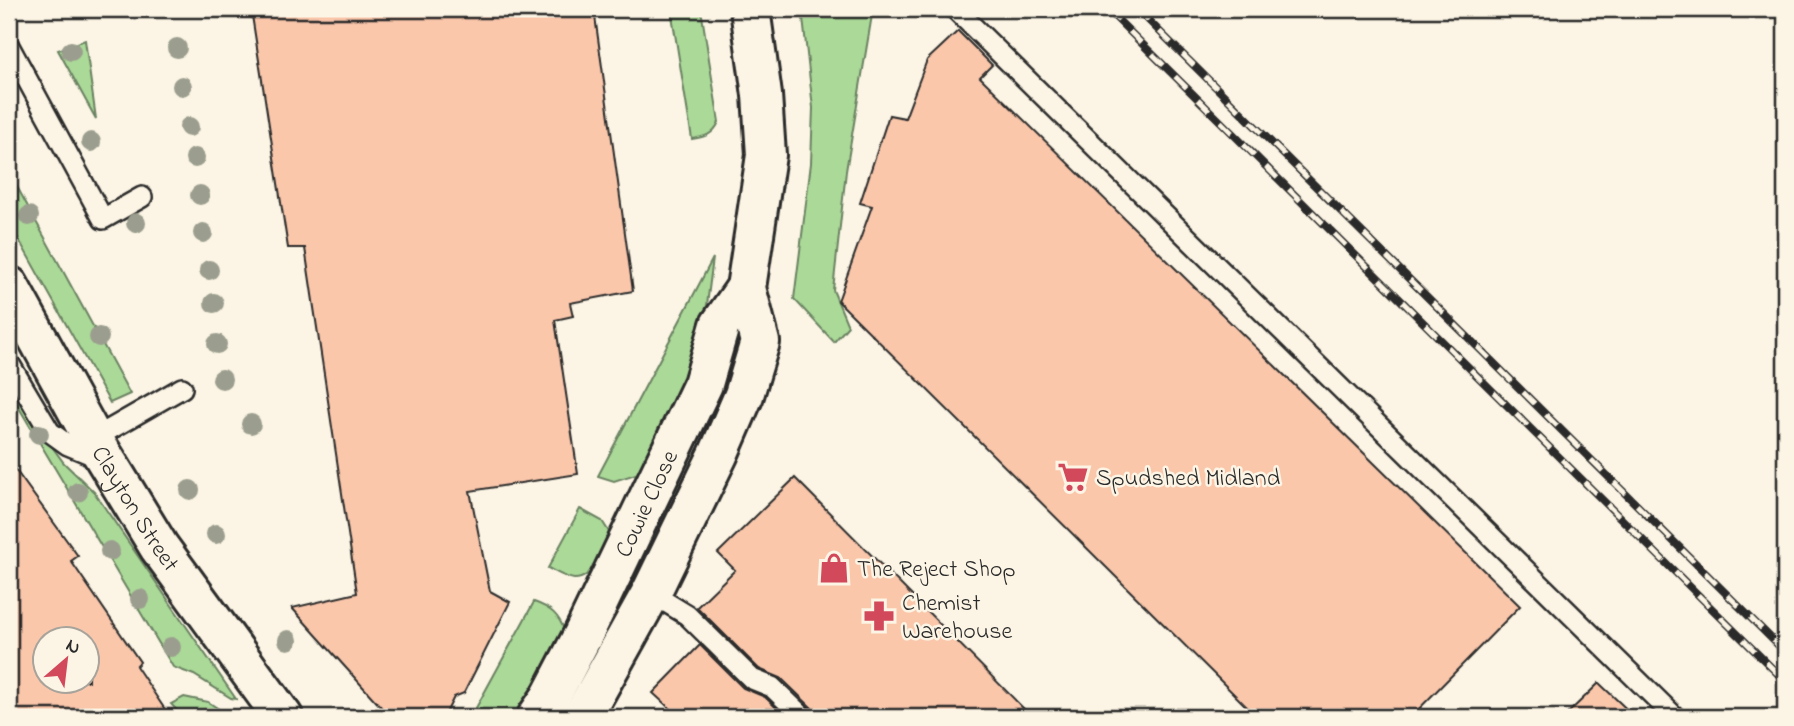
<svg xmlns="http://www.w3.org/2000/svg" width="1794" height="726" font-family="'Indie Flower',sans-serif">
	<rect width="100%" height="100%" fill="#fcf5e5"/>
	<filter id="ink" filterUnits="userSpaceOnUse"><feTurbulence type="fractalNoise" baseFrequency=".0143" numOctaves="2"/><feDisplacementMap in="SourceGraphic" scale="14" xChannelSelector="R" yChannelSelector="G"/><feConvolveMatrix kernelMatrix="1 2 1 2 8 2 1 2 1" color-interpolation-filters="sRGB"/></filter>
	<g filter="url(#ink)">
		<path fill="#abd998" stroke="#6b8262" stroke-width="2" d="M671,9H701L719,122C713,135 705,137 692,139Z
			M802,9H873L846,171L833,290L848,326L834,342L794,299L811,163L813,108Z
			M85,40L96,119L58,50Z
			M9,172L130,394L110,403L9,222Z
			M713,258L707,305L688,368L639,473L614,481L598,476Z
			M9,374L42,433L64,463L94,492L236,699L231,698L194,675L173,667L9,391Z
			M580,509L602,521L609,532C604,547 594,580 574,579C565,578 556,572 548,568Z
			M534,602C551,608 559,615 565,632L523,717H471Z
			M184,697L208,702L231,717H183L171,704Z"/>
		<path fill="#fac7ab" stroke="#2b2b2b" stroke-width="2" fill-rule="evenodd" d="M251,9H594L633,291L570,303L573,316L555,320L578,474L470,491L490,591L510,602L464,693L454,697L444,717H390L292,608L357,593L305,248H288Z
			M958,31L992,65L980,77L1520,606L1411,717H1257L838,301L872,206L860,203L889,115L905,118L927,60Z
			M9,461L78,556L71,561L140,662L136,666L170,717H9ZM46,639H88V681H46Z
			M795,478L1032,717H815L812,708L781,678L759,669L697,607L735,570L718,553Z
			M700,645L743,688L765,697L786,717H679L653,693Z
			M1599,683L1635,717H1564Z"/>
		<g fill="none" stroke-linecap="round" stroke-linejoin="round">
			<g stroke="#2b2b2b" stroke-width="24">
				<path id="service" d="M955,9L1675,717
					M9,46L103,219L142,197
					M9,363L50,432L68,445L97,457
					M93,439L182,388
					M651,593L687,615L752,679L772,687L803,717"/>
			</g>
			<g stroke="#2b2b2b" stroke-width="44">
				<g id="minor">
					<path id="s1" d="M537,717L550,698L583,635L703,384L720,325L746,288"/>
					<path d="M582,717L651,593L718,455L744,395L760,342L746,288L766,155L762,95L750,9"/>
				</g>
			</g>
			<g stroke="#2b2b2b" stroke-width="44">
				<g id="secondary">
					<path id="s2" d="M9,286L93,439L159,547L283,717"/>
				</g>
			</g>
			<use href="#service" stroke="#fcf5e5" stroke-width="19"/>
			<use href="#minor" stroke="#fcf5e5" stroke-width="38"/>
			<use href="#secondary" stroke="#fcf5e5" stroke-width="38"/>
			<g stroke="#2b2b2b" stroke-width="8">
				<path id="rail" d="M1107,9L1785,681
					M1137,9L1785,652"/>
			</g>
			<use href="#rail" stroke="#fcf5e5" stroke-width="5" stroke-dasharray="16" stroke-linecap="butt"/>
		</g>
		<g fill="#9b9e8e">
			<circle cx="177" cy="48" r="10"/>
			<circle cx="71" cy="51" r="10"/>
			<circle cx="182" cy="86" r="10"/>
			<circle cx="189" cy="127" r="10"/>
			<circle cx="91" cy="142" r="10"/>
			<circle cx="195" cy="158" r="10"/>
			<circle cx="200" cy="195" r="10"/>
			<circle cx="29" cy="216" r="10"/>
			<circle cx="136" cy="223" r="10"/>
			<circle cx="203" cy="233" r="10"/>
			<circle cx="209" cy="270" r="10"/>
			<circle cx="214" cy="303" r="10"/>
			<circle cx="99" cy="337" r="10"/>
			<circle cx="217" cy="344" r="10"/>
			<circle cx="222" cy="379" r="10"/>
			<circle cx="251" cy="424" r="10"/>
			<circle cx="39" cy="434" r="10"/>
			<circle cx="190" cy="490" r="10"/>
			<circle cx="78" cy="492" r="10"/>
			<circle cx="216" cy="534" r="10"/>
			<circle cx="110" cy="551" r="10"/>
			<circle cx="140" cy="599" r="10"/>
			<circle cx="288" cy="640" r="10"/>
			<circle cx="171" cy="647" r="10"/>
		</g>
	</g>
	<defs>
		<g id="supermarket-bare" transform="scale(2.415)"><path d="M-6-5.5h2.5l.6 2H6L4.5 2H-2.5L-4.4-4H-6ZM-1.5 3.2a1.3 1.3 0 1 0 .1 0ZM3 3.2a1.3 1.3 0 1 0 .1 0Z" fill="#d1495b" stroke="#fcf5e5" stroke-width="2.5" paint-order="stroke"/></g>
		<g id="shop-bare" transform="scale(2.415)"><path d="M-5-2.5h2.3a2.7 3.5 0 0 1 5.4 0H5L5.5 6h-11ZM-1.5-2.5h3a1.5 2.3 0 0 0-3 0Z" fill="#d1495b" stroke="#fcf5e5" stroke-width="2.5" paint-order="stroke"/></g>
		<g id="pharmacy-bare" transform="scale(2.415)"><path d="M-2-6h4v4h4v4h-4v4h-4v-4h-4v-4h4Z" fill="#d1495b" stroke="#fcf5e5" stroke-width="2.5" paint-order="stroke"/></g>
	</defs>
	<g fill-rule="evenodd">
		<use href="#supermarket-bare" x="1073" y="477"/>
		<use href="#shop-bare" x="834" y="568"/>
		<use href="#pharmacy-bare" x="879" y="616"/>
	</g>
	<g text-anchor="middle" stroke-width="5" stroke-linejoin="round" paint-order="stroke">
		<g font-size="24" fill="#2b2b2b" stroke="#fcf5e5" text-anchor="start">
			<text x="1096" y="485">Spudshed Midland</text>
			<text x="857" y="576">The Reject Shop</text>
			<text x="902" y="610">Chemist<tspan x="902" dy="28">Warehouse</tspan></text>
		</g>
		<g font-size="24" fill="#2b2b2b" stroke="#fcf5e5">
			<text dy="8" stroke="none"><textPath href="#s1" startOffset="240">Cowie Close</textPath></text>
			<text dy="8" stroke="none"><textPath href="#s2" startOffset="256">Clayton Street</textPath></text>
		</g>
	</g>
	<rect width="1794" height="726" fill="none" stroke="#fcf5e5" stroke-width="35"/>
	<rect x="18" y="18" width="1759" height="691" fill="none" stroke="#2b2b2b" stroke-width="2.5" filter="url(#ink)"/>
	<g transform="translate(66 660) rotate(28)"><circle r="33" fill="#fcf5e5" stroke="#a8a49b" stroke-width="2"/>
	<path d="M0-5L12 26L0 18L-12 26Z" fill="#d1495b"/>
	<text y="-10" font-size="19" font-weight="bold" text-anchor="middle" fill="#2b2b2b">N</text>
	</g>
</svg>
